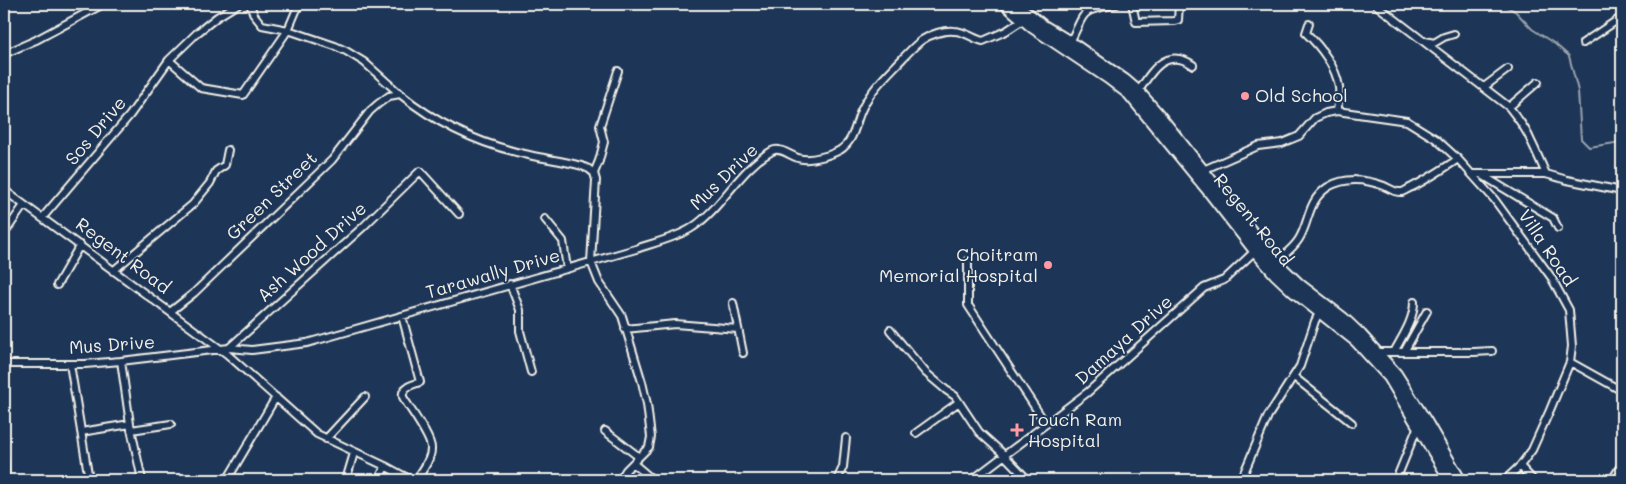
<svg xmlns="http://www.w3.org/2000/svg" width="1626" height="484" font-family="Mali,sans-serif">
	<rect width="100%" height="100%" fill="#1d3557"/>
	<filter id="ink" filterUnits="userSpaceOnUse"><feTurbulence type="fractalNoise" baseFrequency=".02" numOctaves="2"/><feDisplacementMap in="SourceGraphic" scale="10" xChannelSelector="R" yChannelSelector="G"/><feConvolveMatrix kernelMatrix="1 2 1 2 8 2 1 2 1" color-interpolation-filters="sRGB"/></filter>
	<g filter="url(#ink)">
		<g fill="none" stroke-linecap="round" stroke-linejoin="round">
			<path stroke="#9aa2ab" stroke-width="2" d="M1503,4L1516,12L1532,29L1555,44L1569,56L1578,91L1581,139L1589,147L1622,142"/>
			<g stroke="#f4f1e8" stroke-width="10">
				<path id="minor" d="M250,4L254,15L262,25L288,30L335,46L346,51L364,62L400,94
					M1132,4L1136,22L1174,21L1178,20L1179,4
					M1375,4L1509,107C1517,117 1526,128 1531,141C1536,151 1541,163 1546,174
					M1309,24L1306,33C1321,47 1336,67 1339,87C1340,95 1338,103 1337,111
					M1425,41L1434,43L1444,37L1454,34
					M1583,43L1622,17
					M1069,44C1087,11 1077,11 1117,4
					M4,54L36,40L103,4
					M169,60L201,88L243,95L288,30L299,4
					M1484,87L1508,69
					M1137,94C1150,73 1165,46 1193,65
					M1509,107L1538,82
					M1201,171L1258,146L1282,143L1299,136L1315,118L1326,113L1337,111L1407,121L1436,139L1458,159L1494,199L1551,277L1569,310L1572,346L1570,362L1550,410L1532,450L1520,466L1505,480
					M594,173L599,161L604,142L600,126L618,71
					M1472,174H1546L1567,180L1622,191
					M1482,175L1553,218L1558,228
					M4,190L227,354L317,434L385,466L411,480
					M43,217L130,115L169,60L197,33L217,17L238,4
					M545,219L563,241L567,269
					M4,234L24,205
					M968,261V305L1046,424
					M1274,264C1282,256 1293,249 1299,239C1310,221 1307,201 1328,187C1345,177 1366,179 1384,186C1389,188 1395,193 1402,192C1405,191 1409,188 1412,187C1428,179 1443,169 1458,159
					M113,271L193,204L210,183L216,171L225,165L228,150
					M510,284L520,310V331L531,372
					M57,285L80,245
					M733,303L743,353
					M170,312L194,293L332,160L370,111L378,104L389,96L400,94C437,124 482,145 529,155C546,159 564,161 582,166L589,169L594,173L596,180L591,262L599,282L622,316L642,382L647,404L651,437L649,447L626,470L620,480
					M402,316L420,382C412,385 401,387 403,397C409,408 432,438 431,449C431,460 422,471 416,480
					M625,329L675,324L738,329
					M890,330L926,373L946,390L955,396L979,432L999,450L1028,480
					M229,348L363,227L420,171L459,214
					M1376,352H1474L1492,351
					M1394,352C1402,337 1414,320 1414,302
					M1404,352L1427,311
					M121,361L130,424L142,480
					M1570,362L1622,391
					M4,364H85L121,361L229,348L252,350L307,343L636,249C653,243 679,237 693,227C723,207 739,169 772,151C782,146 793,159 803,159C814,160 831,155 840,150C854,141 855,125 861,111C870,90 887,75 903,58C909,52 915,45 922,40C931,34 944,30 954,31C965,31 973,39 983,41L1006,31L1023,20
					M70,364L89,480
					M1294,377L1352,423
					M131,430L171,424
					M605,431L639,457
					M81,432L130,424
					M916,433L959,402
					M326,439L365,397
					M4,459L5,480
					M633,463L653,480
					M1520,466L1533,480
					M227,480L276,397
					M346,480L354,453
					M379,480L385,466
					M837,480L843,467L846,438
					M972,480L1088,392L1204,288L1224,280L1257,249
					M1241,480L1268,416L1300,366L1315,321L1321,309
					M1396,480L1418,426L1420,425
					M1612,480L1622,464"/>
			</g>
			<g stroke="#f4f1e8" stroke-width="14">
				<path id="primary" d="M1005,4L1032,27L1108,78L1129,94L1206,188L1255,251L1275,274L1293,291L1356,341L1389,377L1450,480
					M1016,4L1042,25L1070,42L1125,80L1139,92L1159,115L1276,262L1300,285L1343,318L1361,335L1396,374L1427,423L1460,480"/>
			</g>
			<use href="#minor" stroke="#1d3557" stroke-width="6"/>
			<use href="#primary" stroke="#1d3557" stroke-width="10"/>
		</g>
	</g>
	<g fill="#ff9aa2" stroke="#1d3557" stroke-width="2">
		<circle cx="1245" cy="96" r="5"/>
		<circle cx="1048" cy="265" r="5"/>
		<path d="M1014.5 422.5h5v5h5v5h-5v5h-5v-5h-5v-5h5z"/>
	</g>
	<g text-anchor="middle" stroke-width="4" stroke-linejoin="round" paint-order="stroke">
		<g font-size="18" fill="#f4f1e8" stroke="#1d3557" text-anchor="start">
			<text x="1255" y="102">Old School</text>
			<text x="1038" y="261" text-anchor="end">Choitram<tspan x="1038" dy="21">Memorial Hospital</tspan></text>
			<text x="1028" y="426">Touch Ram<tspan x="1028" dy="21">Hospital</tspan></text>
		</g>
		<g font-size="18" fill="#f4f1e8" stroke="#1d3557">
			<text transform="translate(96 131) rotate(-50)" y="6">Sos Drive</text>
			<text transform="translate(724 177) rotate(-44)" y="6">Mus Drive</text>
			<text transform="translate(272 196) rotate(-44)" y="6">Green Street</text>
			<text transform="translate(1253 220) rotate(51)" y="6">Regent Road</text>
			<text transform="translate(1547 248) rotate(56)" y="6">Villa Road</text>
			<text transform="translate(312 252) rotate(-42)" y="6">Ash Wood Drive</text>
			<text transform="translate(123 256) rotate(37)" y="6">Regent Road</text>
			<text transform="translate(493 274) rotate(-16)" y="6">Tarawally Drive</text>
			<text transform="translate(1124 340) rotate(-42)" y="6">Damaya Drive</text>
			<text transform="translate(112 345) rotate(-4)" y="6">Mus Drive</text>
		</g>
	</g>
	<rect width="1626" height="484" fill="none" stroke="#1d3557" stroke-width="20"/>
	<rect x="10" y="10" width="1606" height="464" fill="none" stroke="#f4f1e8" stroke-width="2" filter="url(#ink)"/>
</svg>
